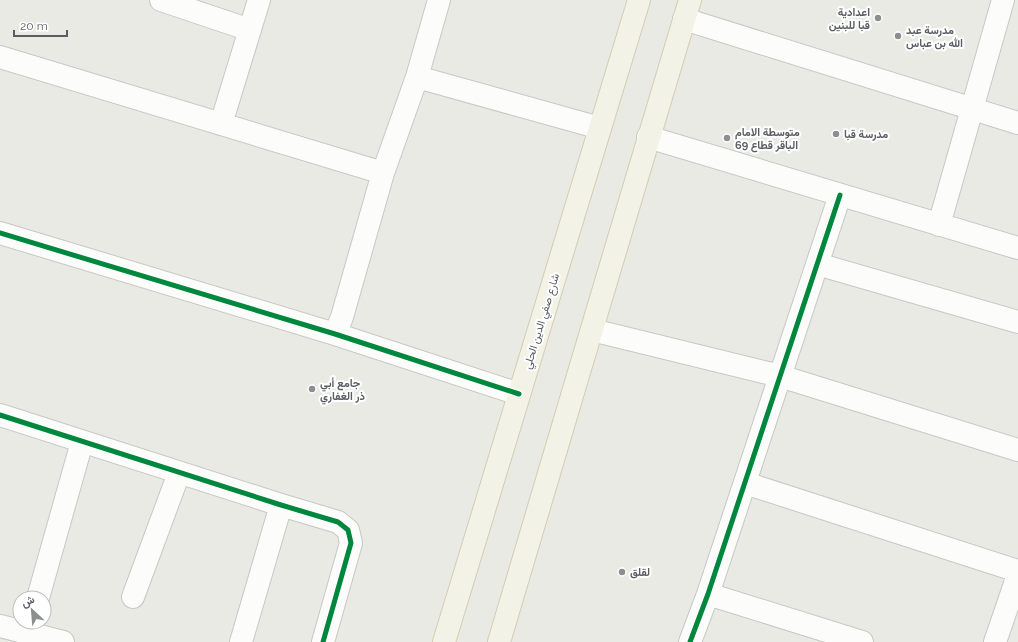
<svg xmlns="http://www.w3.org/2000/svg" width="1018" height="642" font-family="Raleway,Vazirmatn,sans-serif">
	<rect width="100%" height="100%" fill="#eaeae4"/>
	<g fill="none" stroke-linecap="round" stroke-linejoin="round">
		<g stroke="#c7c8c6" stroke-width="24">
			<path id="minor" d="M161,0L250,30
				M684,19L1018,123
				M0,57L383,173
				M417,77L600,128
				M221,124L259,0
				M648,137L1018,248
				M939,225L1003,0
				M0,233L335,334L519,394
				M817,264L1018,322
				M592,330L780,376L1018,450
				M335,334L342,317L383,173L417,77L439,0
				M0,415L281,505L338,522L348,530L351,543L323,642
				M745,483L1018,571
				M708,594L862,642
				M133,597L179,473
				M38,598L82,442
				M0,626L63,642
				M241,642L281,505
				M690,642L708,594L840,195
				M995,642L1018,575"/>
		</g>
		<g stroke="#d2cdb1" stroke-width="24">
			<path id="major" d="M444,642L639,0
				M499,642C563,428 625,214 690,0"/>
		</g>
		<use href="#minor" stroke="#fcfcfb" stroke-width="22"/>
		<use href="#major" stroke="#f2f2e7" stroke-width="22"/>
		<g stroke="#fff" stroke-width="8">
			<path id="cycleway" d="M0,233L335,334L519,394
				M0,415L281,505L338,522L348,530L351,543L323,642
				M690,642L708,594L840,195"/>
		</g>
		<use href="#cycleway" stroke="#00873e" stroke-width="5"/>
	</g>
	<g fill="#8c8e90" stroke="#fff" stroke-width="1.5">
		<circle cx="878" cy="18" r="4"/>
		<circle cx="898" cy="36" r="4"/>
		<circle cx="836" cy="134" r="4"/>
		<circle cx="727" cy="138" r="4"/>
		<circle cx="312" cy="389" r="4"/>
		<circle cx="622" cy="572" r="4"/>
	</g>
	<g text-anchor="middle" stroke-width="4" stroke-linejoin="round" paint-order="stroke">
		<g font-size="11" font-weight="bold" fill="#5a5d62" stroke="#fff" text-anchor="start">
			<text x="870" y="16" text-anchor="end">اعدادية<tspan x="870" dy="13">قبا للبنين</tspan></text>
			<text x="906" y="34">مدرسة عبد<tspan x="906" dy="13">الله بن عباس</tspan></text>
			<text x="735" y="136">متوسطة الامام<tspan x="735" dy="13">الباقر قطاع 69</tspan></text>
			<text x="844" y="138">مدرسة قبا</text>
			<text x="320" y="387">جامع أبي<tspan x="320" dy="13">ذر الغفاري</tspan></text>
			<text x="630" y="576">لقلق</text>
		</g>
		<g font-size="11" fill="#5a5d62" stroke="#fff">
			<text transform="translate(541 321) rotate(-73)" y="4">شارع صفي الدين الحلي</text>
		</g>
	</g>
	<g transform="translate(32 610) rotate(334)"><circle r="19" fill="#ffffff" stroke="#bdbec0"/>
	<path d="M0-3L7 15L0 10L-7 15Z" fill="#8c8e90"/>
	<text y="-6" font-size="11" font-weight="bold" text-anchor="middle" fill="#5a5d62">ش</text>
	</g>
	<path d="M14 30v6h53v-6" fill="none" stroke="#5a5d62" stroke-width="2"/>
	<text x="20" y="30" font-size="12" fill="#5a5d62" stroke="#ffffff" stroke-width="3" paint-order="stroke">20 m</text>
</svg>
